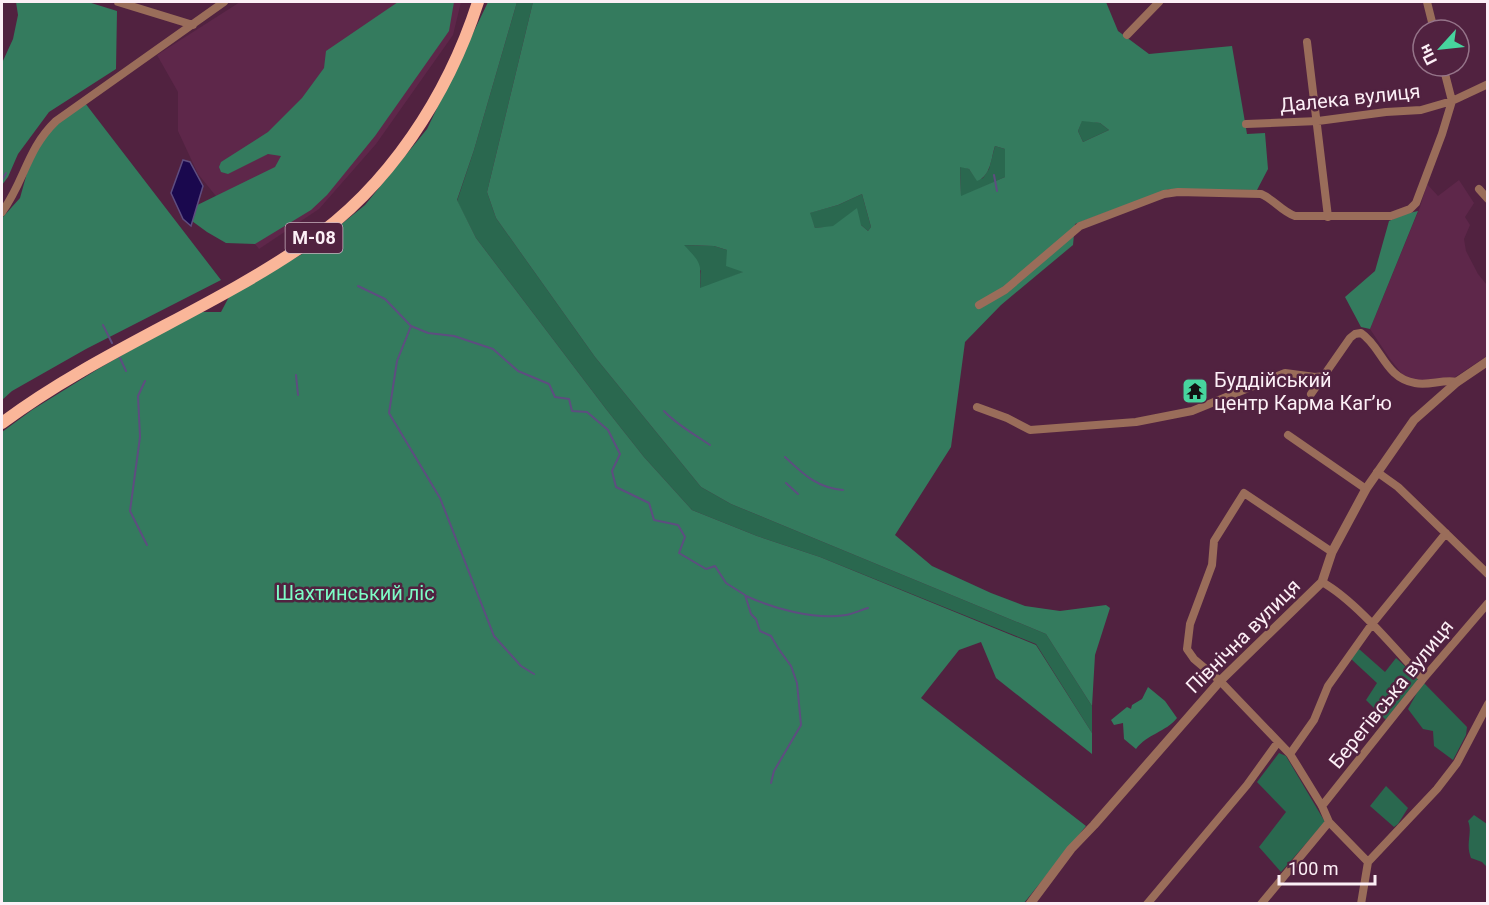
<svg xmlns="http://www.w3.org/2000/svg" width="1489" height="905" font-family="Roboto,sans-serif">
	<rect width="100%" height="100%" fill="#512240"/>
	<path fill="#5e274a" d="M240,2H461L453,35L376,144L319,209L259,249L198,174L178,131V92L157,55Z
		M1459,180L1474,203L1465,217L1470,225L1464,239L1466,251L1478,274L1487,285V356L1455,377L1414,381L1402,374L1390,359L1370,329L1420,207L1427,184L1438,196Z"/>
	<path fill="#2a684f" d="M517,2H533L487,192L496,218L595,357L701,487L731,504L1046,634L1092,706V733L1036,644L820,557L757,536L692,510L644,457L606,409L476,238L457,201L474,150Z
		M1082,120L1100,123L1109,130L1083,142L1078,131Z
		M995,146L1005,149V177L961,197L960,166L969,169L977,180L983,178L989,169Z
		M862,194L871,227L868,231L861,225L815,228L809,213L838,205Z
		M683,245L714,246L727,250L744,272L700,289L701,271Z
		M1359,649L1385,672L1396,658L1419,679L1386,720L1366,700L1377,683L1350,658Z
		M1423,682L1467,727L1466,735L1453,760L1434,746L1433,731L1423,729L1408,709Z
		M1279,753L1286,756L1325,822L1281,872L1259,847L1286,812L1257,782Z
		M1386,786L1408,808L1398,824L1394,827L1370,806Z
		M1474,815L1487,824V867L1482,862L1471,858C1465,843 1473,833 1468,821Z"/>
	<path fill="#347b5e" fill-rule="evenodd" d="M16,2H88L117,11L116,69L49,112L18,154L8,177L2,185V63L13,39L18,15Z
		M398,2H454L449,31L375,136L327,195L311,210L255,244L226,243L207,232L181,213L275,167L281,156L268,154L228,174L221,172L219,167L221,162L268,132L302,98L324,68L326,51Z
		M488,2H517L474,150L457,200L476,238L606,409L644,457L692,510L757,536L820,557L1036,645L1092,733V754L996,678L981,642L959,650L921,698L1086,826L1024,903H2V432L32,410L98,369L197,312H221L230,295L311,249L365,205L427,129Z
		M533,2H1106L1118,31L1149,54L1232,46L1247,134L1265,133L1268,169L1257,190L1169,189L1075,224L1073,245L1001,305L965,342L951,447L895,535L932,566L991,593L1025,606L1060,611L1106,605L1110,608L1095,655L1092,706L1046,634L731,504L701,487L595,357L496,218L487,192ZM1082,121L1100,123L1109,130L1083,142L1078,131ZM995,146L1005,149V177L961,196L960,167L969,169L977,181C991,176 991,158 995,146ZM862,194L871,227L868,231L861,225L857,208L833,226L815,228L810,213L838,205ZM684,245L714,246L727,250L726,266L743,272L700,288C701,263 702,264 684,245Z
		M85,103L221,280L86,349L12,391L2,400V218L20,198L30,162L43,140L58,122Z
		M1418,211L1370,329L1361,327L1345,297L1375,271L1389,221L1405,214Z
		M1148,687L1165,701L1177,718C1166,732 1147,734 1136,749L1124,739L1123,723L1114,725L1111,720L1127,707L1131,709L1132,705L1142,699Z"/>
	<path fill="#1a084e" stroke="#5e4d80" stroke-width="1.5" d="M183,160L190,162L203,186L191,226L183,219L171,193Z"/>
	<g fill="none" stroke-linecap="round" stroke-linejoin="round">
		<path stroke="#5e4d80" stroke-width="2" d="M994,175L997,191
			M2,180L6,173
			M358,286L385,299L411,326L428,333L454,336L493,349L518,371L549,384L555,397L569,399L572,411L587,412L608,430L620,454L612,471L616,487L649,503L654,520L678,525L685,537L679,553L706,569L715,566L726,583L745,595L751,614L756,619L760,631L771,636L778,648L791,666L797,683L801,725L774,771L771,783
			M103,325L112,343
			M411,326L397,361L389,413L440,498L494,636L521,666L534,674
			M120,358L126,371
			M296,375L298,395
			M145,381L138,396L140,437L130,511L147,545
			M664,411C677,425 694,434 710,445
			M785,457C803,474 817,488 843,490
			M786,483L798,494
			M746,596C775,609 814,620 846,615C853,614 861,610 868,608"/>
		<path stroke="#9a6d5a" stroke-width="8" d="M118,2L193,25
			M1427,2L1434,30
			M1127,35L1159,2
			M1307,42L1328,217
			M1246,124L1318,121L1386,112L1421,110L1452,101L1488,84
			M1479,189L1488,199
			M2,212C25,181 26,150 56,121L224,2
			M979,305L1005,290L1080,226L1164,194L1178,192L1261,194C1275,200 1281,211 1295,216H1391L1410,209L1416,203L1442,134L1452,101L1443,66
			M1311,394L1350,338L1355,334L1361,333C1382,347 1385,378 1415,383C1429,386 1443,379 1457,382
			M977,407L1007,418L1030,430L1136,422L1192,411L1285,373L1315,377L1325,376
			M1288,435L1366,489
			M1377,472L1398,487L1488,574
			M1332,552L1244,493L1214,541L1212,565L1190,624L1187,649L1194,659L1220,681L1290,754L1322,806L1329,822L1368,862
			M1322,582C1356,601 1395,649 1423,679
			M1290,754L1314,720L1328,686L1372,624L1446,533
			M1322,806L1423,679L1488,603
			M1368,862L1437,789L1457,763L1488,704
			M1147,904L1247,785L1278,742
			M1261,904L1329,822
			M1361,904L1368,862"/>
		<path stroke="#9a6d5a" stroke-width="9" d="M1030,904L1071,849L1094,825L1220,681L1322,582L1332,552L1366,489L1414,420L1457,382L1488,361"/>
		<path stroke="#fab699" stroke-width="12" d="M2,423C97,352 210,310 307,243C389,187 448,95 478,2"/>
	</g>
	<defs>
		<g id="temple-square" transform="scale(1.35)"><rect x="-9" y="-9" width="18" height="18" rx="4" fill="#47d49e" stroke="#512240"/><path d="M0-6L5-2H3V0L6.5 2.5H4V6H1.5V3h-3V6H-4V2.5H-6.5L-3 0V-2H-5Z" fill="#111"/></g>
	</defs>
	<g fill-rule="evenodd">
		<use href="#temple-square" x="1195" y="391"/>
	</g>
	<g text-anchor="middle" stroke-width="5" stroke-linejoin="round" paint-order="stroke">
		<rect fill="#512240" stroke="#c9b2bf" stroke-width="1.5" x="285.5" y="223" width="57" height="30" rx="4.5"/>
		<g font-size="18" font-weight="bold" fill="#fceff6">
			<text x="314" y="244">М-08</text>
		</g>
		<g font-size="20" fill="#fceff6" stroke="#512240">
			<text transform="translate(1350 98) rotate(-6)" y="7">Далека вулиця</text>
			<text transform="translate(1243 636) rotate(-45)" y="7">Північна вулиця</text>
			<text transform="translate(1391 694) rotate(-51)" y="7">Берегівська вулиця</text>
		</g>
		<g font-size="20" fill="#fceff6" stroke="#512240" text-anchor="start">
			<text x="1214" y="387">Буддійський<tspan x="1214" dy="23">центр Карма Кагʼю</tspan></text>
		</g>
		<g font-size="20" fill="#7dfdc6" stroke="#512240">
			<text x="355" y="600">Шахтинський ліс</text>
		</g>
	</g>
	<rect width="1489" height="905" fill="none" stroke="#fceff6" stroke-width="6"/>
	<g transform="translate(1441 48) rotate(243)"><circle r="28" fill="#512240" stroke="#957489" stroke-width="1.5"/>
	<path d="M0-4.5L10 22L0 15L-10 22Z" fill="#47d49e"/>
	<text y="-9" font-size="16" font-weight="bold" text-anchor="middle" fill="#fceff6">Пн</text>
	</g>
	<path d="M1279 875v9h96v-9" fill="none" stroke="#fceff6" stroke-width="3"/>
	<text x="1288" y="875" font-size="18" fill="#fceff6" stroke="#512240" stroke-width="4.5" paint-order="stroke">100 m</text>
</svg>
